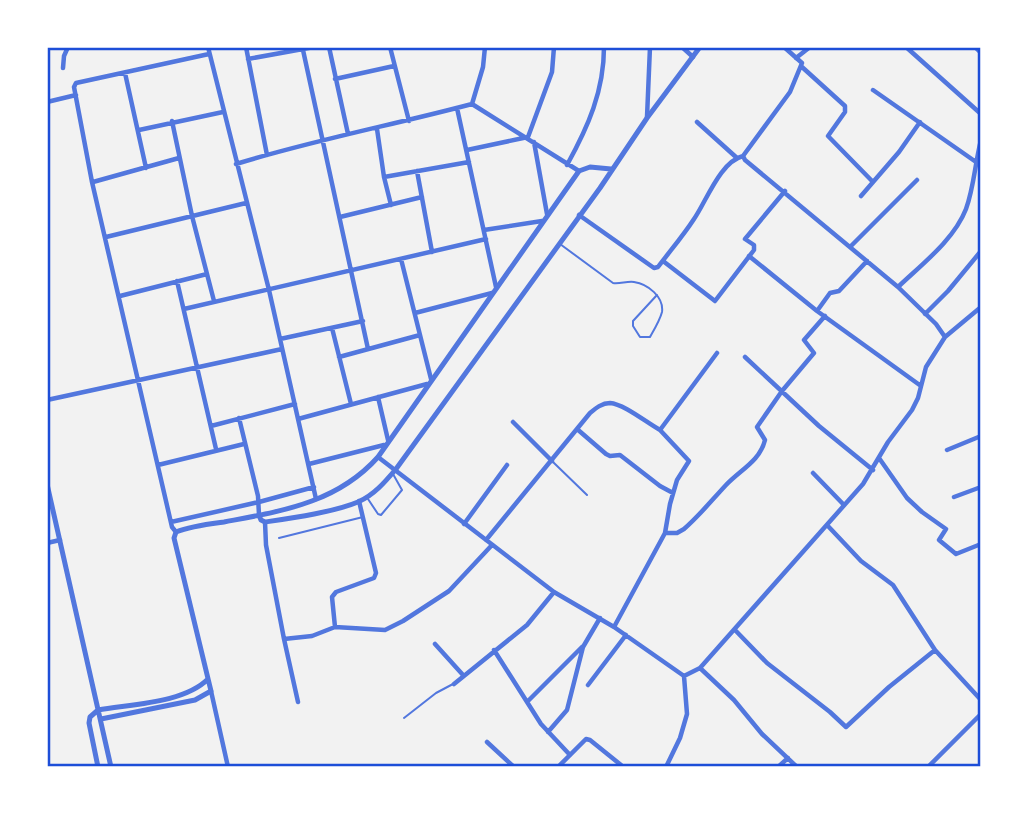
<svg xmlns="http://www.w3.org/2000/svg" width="1028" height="814" font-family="Quicksand,sans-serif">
	<rect width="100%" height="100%" fill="#f2f2f2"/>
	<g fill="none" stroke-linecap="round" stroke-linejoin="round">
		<path stroke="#5277de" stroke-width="2" d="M560,244L613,283C620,284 627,281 634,282C648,284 664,297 662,312C660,320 654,330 650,337H640L633,326V321L657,295
			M553,462L587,495
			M368,499L378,514L381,515L402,490L393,474
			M279,538L363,517
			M404,718L436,693L453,684"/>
		<path stroke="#5277de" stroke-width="4.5" d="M208,47L269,290L316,499
			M246,47L267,155
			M329,47L348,134
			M390,47L409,121
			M682,47L693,57
			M906,47L981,114
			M975,47L981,53
			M303,50L368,349
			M796,58L810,47
			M248,59L314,47
			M802,67L845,106V112L828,136L873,182
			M63,68L64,56L68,47
			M125,73L146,168
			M335,79L394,66
			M873,90L976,162
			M47,102L76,95
			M472,104L579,171
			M472,104L483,67L485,47
			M457,108L496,287
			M647,117L650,47
			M172,121L192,216L214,301
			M697,122L737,158
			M377,129L384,177L391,205
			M139,130L223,112
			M534,142L547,214
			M467,150L528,137L552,72L554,47
			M743,156L745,160L898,287L936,324L945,337
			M236,164C314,140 393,125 472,104
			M567,165C588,127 604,91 604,47
			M417,171L432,252
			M384,177L469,162
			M93,182L179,158
			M861,196L899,152L920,122
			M579,215L654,268L658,267C670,251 683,236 694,219C707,200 720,162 743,156L790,92L802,63L784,47
			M340,217L422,197
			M484,230L542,221
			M106,237L246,203
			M850,247L917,180
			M749,256L817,311L921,386
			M401,259L431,379
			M663,261L715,301L754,250V245L745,239L785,191
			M177,281L216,449
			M898,287C921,265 954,240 966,209C974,187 975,163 981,140
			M120,296L207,274
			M184,309L486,239
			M817,311L830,293L839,291L867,261
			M415,313L492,293
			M925,314L948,291L981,251
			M332,328L351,404
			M280,339L363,321
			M339,357L420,335
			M745,357L819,426L873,470
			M378,397L388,440
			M47,400L282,349
			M239,418L258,496L259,515
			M298,419L427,384
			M513,422L552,461
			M211,426L295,404
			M577,429L606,454L610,456L620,455L660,486L673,493
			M947,450L981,436
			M378,457L554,592L614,627L684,676
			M879,458L907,498L922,512L946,529L939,540L956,554L981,544
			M309,464L384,445
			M158,465L244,444
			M813,473L844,505
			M954,497L981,487
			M171,522L259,502L314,487
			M265,522L266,545L284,639
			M464,524L507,465
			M827,525L861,561L893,585L935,650L981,700
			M176,532L172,527L92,182L74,87L76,83L209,54
			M665,533H677L684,529C699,516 712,500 726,485C740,470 760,461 765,440L757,427L782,391L814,353L804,340L825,316
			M486,540L590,413C596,408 602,403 610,403C624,404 647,423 660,430
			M47,543L60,540
			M335,627L332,597L336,592L374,578L376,573L359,501
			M614,627L665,533L670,504L677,480L689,461L660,430L717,353
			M735,630L767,663L830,712L846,727L889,687L935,650
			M435,644L463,675
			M494,650L541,724L570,755
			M700,668L734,700L762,734L797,767
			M684,676L700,668L863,484L888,442L912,410L918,398L926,367L945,337L981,307
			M454,684L527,625L554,592
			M588,685L626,635
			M211,691L228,767
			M528,701L582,647
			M298,702L284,639L312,636L335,627L385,630L403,621L449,591L492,545
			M548,732L567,710L583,647L600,618
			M487,742L514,767
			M558,767L586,739L590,740L621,765
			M666,767L680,738L687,714L684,676
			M778,767L788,758
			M928,767L981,714"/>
		<path stroke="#5277de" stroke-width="5" d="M47,484L111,767
			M259,515L261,520L265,522C292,518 334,512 358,502C374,495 385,482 396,469L600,188L647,118L700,47
			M101,719L195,700L211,691L174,538L176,532C191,526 209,524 224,522C282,511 337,503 378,457L579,171L590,167L611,169
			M98,767L89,723L90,717L98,710C132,704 184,703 208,679"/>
	</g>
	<rect width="1028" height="814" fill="none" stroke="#ffffff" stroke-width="98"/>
	<rect x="49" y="49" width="930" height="716" fill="none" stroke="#1d4ed8" stroke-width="2.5"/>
</svg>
